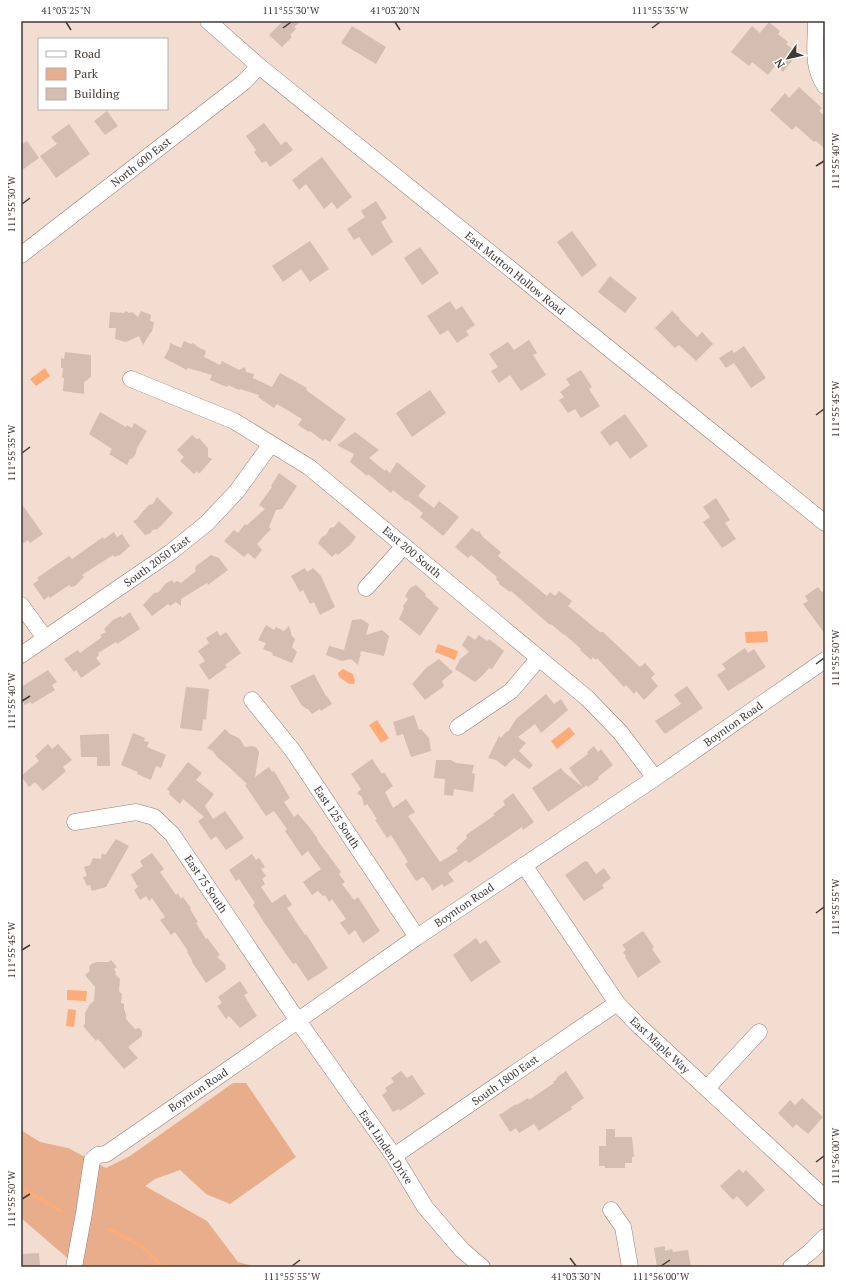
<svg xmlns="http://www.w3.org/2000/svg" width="846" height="1288" font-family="'PT Serif',serif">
	<rect width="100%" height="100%" fill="#f3ddd0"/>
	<path fill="#e8ad8a" d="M233,1083H246L296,1157L230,1204L206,1194L180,1170L155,1179L145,1186L207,1221L238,1262L257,1267H78L21,1218V1130L40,1142L68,1148L106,1168L130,1156Z"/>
	<path fill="#ffab77" d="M45,368L50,376L36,386L30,379Z
		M767,631L768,642L746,643L745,632Z
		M438,644L458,651L455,660L435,652Z
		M343,669L353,674L355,682L354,684H349L339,677L338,673Z
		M377,720L389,738L381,743L369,725Z
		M569,727L575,734L557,749L551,741Z
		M67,990L87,991L86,1001L67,1000Z
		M68,1009L76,1010L74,1027L66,1026Z"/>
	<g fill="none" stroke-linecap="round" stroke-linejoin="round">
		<path stroke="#ffab77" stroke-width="3.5" d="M21,1188L61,1211
			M109,1229L141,1246L163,1267"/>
	</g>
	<path fill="#d3beb1" d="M283,21H301L294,27L296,29L290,35L292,37L282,47L269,35Z
		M769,22L780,31L778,34L788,42L786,44L798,53L783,72L775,66L768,75L752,62L749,66L731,52L752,26L760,33Z
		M352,26L386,47L376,64L341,43Z
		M799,87L822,108L819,111L825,116V149L816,141L814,142L796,126L792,130L770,110L785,93L789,98Z
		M107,111L118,126L105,135L94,121Z
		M264,123L281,145L286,141L293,150L270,167L266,161L262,163L254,152L256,150L246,136Z
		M69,124L90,154L56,178L40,156L57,144L51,137Z
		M27,141L39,158L21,171V145Z
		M322,157L352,197L337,209L332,202L324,209L306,184L299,190L292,180Z
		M376,201L387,218L381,222L393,242L372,256L359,237L354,240L347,229L365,217L361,211Z
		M572,231L597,265L582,277L557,242Z
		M310,241L329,269L310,282L301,269L283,282L272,266Z
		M420,247L439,273L422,285L404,258Z
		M610,276L637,298L625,313L598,292Z
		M450,301L456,310L462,306L475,325L466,331L469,335L457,343L448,330L440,335L427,316Z
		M126,311L129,313L132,312L138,317L141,311L151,315L150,321L154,322L152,332H151L143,345L139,336L126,342L115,339L116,328H109L110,312L124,313Z
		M672,311L680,318L679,319L697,337L702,332L713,344L696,361L679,345L675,348L655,328Z
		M529,340L537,353L533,355L546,375L521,391L510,375L499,383L491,371L498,367L489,354L508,342L514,350Z
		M184,341L191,344L193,343L198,347L206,351L204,357L220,365L222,361L239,370L245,367L246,372L254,374L253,378L272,387L280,373L307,388L306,390L346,419L330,442L325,439L323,441L310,431L309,432L298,425L302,419L277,404L274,408L258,397L259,395L240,389L239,390L228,385L227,387L217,383L210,380L212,375L188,368L187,370L164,358L169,349L170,343L181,348Z
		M744,346L766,378L751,388L734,363L726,368L719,358L732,350L734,353Z
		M65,352L91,355V377L84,382V394L63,391L64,378H62L63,368H61V358L64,359Z
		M581,370L592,387L589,389L600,406L581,418L575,409L568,413L559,400L564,397L560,392L570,385L566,379Z
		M430,390L446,413L412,437L396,413Z
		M100,412L126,427L127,425L132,428L134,423L147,431L137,448L136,453L133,458L130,459L127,465L109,454L112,449L89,434Z
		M625,414L648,446L630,459L617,441L610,446L600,432Z
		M355,432L379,450L369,458L385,471L386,469L390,473L397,462L426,486L418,496L434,508L439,501L459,517L443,536L420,517L423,513L407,500L406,501L393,490L391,493L368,474L367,476L350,462L354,454L337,445Z
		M192,435L197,439L199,438L208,448V457L212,459L199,474L197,471L194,474L180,461L184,457L177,450Z
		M279,473L297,486L282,509L276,510L269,527L271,529L257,544L262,550L255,559L248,553L244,557L224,541L234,530L238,533L245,524L247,525L265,509L259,505L272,487L271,486Z
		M157,497L173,513L158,529L152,530L151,533L145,535L133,521L137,519L143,511L149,505L153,504Z
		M716,498L730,520L725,523L736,539L722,548L703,522L710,517L703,507Z
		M21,503L43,534L30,543L28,540L21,545Z
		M339,521L356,537L351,544L338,555L336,553L332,557L318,543L322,537L326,535L330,528L334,527Z
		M472,528L477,532L479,531L483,537L501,552L498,556L547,596L550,592L555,596L559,591L572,601L568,606L600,632H603L640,667L645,663L655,674L651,678L658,686L644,700L636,691L634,694L626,685L624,687L597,658L596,660L593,657L591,660L580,650L581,649L564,634V635L551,624L550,625L511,591L510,592L499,584V582L496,579L497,577L471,555L468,558L455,547Z
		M114,532L117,537L122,534L130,546L120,555L114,557L113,555L82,575L84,577L75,586L71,587L69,585L50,598L49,596L44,600L33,584L39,580L37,578L69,556L72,559L103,537L104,539Z
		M211,555L219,558L228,570L208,585L207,583L181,599V606L176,602L170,606L168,604L152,616L143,605L154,593L159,592L165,584L172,580L174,583L177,581L181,583L196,571L195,569L196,566Z
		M305,568L307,572L313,568L321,576L335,607L320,615L314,602L310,604L303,590L300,592L291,576Z
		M416,585L426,594L425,596L433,602L432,603L439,608L420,636L399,619L404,608L403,606L408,599L405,596L410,588Z
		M818,587L822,592L825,590V634L803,604L808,601L805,596Z
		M130,612L140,629L117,644L116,642L98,653L99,655L96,658L101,664L81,678L76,670L74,672L64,659L78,650L80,653L102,637L100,635L106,632L104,629L113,620L121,616L122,618Z
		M361,619L369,624L366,635L382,630L389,636L384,656L361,651L360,655L362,656H360L358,665L351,659L342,661L326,655L329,646L344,650L352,620Z
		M266,625L274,630L276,627L284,631L289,626L292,636L295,639L292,647L297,652L292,663L272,655L273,653L263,649L266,643L258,640Z
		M217,631L220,636L226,632L241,653L225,665L227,667L209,680L199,665L205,661L198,651L209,643L206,638Z
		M468,635L475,640L479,635L487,641L489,639L504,651L492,669L489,668L483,675L475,682L455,669L460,659L469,652L462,645Z
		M745,648L748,653L754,649L766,667L728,691L717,675L726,669L722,664Z
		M439,659L453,672L442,681L444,686L425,700L412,684L426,668Z
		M48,670L57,682L52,685L55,690L32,704L30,702L25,705L21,699V687Z
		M314,674L326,696H327L332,704L321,711L320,709L312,714L308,709H307L302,706L290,686Z
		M687,686L703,708L665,734L655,721L681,704L674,695Z
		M186,687L209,689L206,720L203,719L202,731L180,728Z
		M546,694L554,704L561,699L568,710L541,733L535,724L518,737L526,743L519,751L533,765L529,769L514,758L505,767L496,760L488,758L499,736L501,738L507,731L508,732L516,719Z
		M414,715L419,730L421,729L429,738L431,751L411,757L403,734L397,736L393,722Z
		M225,729L230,734L239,738L245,747L252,746L256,747L259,752L255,777L269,767L272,772L274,771L290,798L284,802L294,817L298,814L310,828L317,838L318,841L341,872L339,874L345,882L342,884L354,900L358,897L380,931L363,943L355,930L349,935L340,923L346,919L332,899L329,902L325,895L323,896L318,891L312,895L303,882L321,869L308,851L302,856L285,831L287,829L274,811L266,816L245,785L247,784L230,768L217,757L213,751L207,748Z
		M133,733L145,738L144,741L149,742L147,747L166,755L161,768L156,766L151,780L137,774L138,772L121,765Z
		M109,734L110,766H97V757H81L80,735Z
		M48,744L52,749L58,744L72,760L63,767L66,771L43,791L35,782L29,787L21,776L39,761L35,756Z
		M594,746L598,752L601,749L613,765L598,777L599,779L588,787L587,785L548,812L532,788L561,768L564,772L583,787L569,768L588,754L587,752Z
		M372,759L382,774L384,772L393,786L385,792L393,808L406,799L415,812L408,816L440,862L458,851L456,848L467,838L466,835L495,815L493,814L505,805L503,801L513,793L534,822L523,830L522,827L469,863L466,860L448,873L454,881L444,887L442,884L432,891L430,886L423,877L416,881L405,864L408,862L391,835L387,838L375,820L377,819L367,804L364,806L362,797L357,793L361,789L351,774Z
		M436,760H451L456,763L474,765L472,773L475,774L473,792L454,789L453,796L444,795L445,779L434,778Z
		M188,762L202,773L196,780L214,794L205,806L213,819L225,811L244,838L226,850L216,836L211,840L198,821L204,817L183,799L180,804L169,794L170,792L167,789Z
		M116,839L129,846L106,887L92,891L90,885L87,886L83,877L87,876L84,867L90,865L93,858L101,859L102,853L105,855Z
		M152,853L164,869L160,872L176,895L178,893L181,899L183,897L191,908L190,909L198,922L196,923L206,939L207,938L211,943L220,955L217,957L225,964L226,969L206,983L192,962V960L187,952L188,951L175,932L171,935L160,920L165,917L152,898L149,901L146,896L140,900L134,890L138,887L131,875L143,866L140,861Z
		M252,854L256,860L259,858L265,867L261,869L266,876L262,879L265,884L261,887L272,903L285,894L292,905L287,908L305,935L306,934L328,968L308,981L296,963L293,964L263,921L253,905L255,903L239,879L236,881L229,870Z
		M585,861L586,862L587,861L596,874L604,868L611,878L602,885L604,888L584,901L565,875Z
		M643,931L654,947L652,949L661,962L638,978L625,957L626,956L623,952L626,950L622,945Z
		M476,938L480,944L486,940L501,962L471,982L453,955Z
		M111,960L117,967L114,969L116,973L115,974L120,979L119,991L122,994L121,1003L124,1004V1009L126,1014V1019L135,1029L139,1028L142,1031V1036L128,1047L138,1058L124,1069L98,1039L96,1041L83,1026L85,1024V1013L90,1004L94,1001L95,987L85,975L90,971L89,967L91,964L97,962H108Z
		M240,981L248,993L244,995L257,1016L240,1028L229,1016L226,1019L217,1006L222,1003L218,997Z
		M401,1071L407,1078L412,1075L425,1094L400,1111L399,1109L393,1112L382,1095L387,1091L385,1088L394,1082L391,1078Z
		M566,1071L584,1098L571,1107L572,1109L539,1131L534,1124L519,1133L516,1128L510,1132L499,1115L516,1104L517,1105L528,1098L529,1100L554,1083L553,1082L557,1079L556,1078Z
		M802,1098L823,1117L808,1134L796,1124L793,1128L778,1113L790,1100L795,1105Z
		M606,1129H615V1137H632L634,1157H632V1163H625V1168H605V1166H599V1146H606Z
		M739,1169L743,1173L746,1170L765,1190L747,1207L737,1196L733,1200L720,1186Z
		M665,1246V1251L672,1249L673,1252L688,1250L691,1267H657L654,1248Z
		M39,1253L40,1267H21V1254Z"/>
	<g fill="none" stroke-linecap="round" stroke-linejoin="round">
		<g stroke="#937f74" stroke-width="17">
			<path id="minor" d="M208,21L259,66L825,523
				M816,21C816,45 811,65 825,86
				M21,255L244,82L259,66
				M131,379L234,421L309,467L587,698L620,732L655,778
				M366,588L404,546
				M21,605L45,638
				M21,655L171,552L207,523L237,491L271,444
				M252,700L293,751L417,937
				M458,727L511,691L539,658
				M75,822L136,812L154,817L172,834L298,1021L394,1156L425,1207L462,1250L482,1267
				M524,865L617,1003L637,1024L825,1198
				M707,1088L759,1032
				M394,1156L617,1003
				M611,1210L623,1227L630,1267
				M74,1267L84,1213L92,1160L98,1155L106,1154L226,1071L417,937L655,778L825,660
				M791,1267L810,1252L825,1237"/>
		</g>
		<use href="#minor" stroke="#fff" stroke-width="16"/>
	</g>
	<path fill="none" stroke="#423934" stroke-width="1.5" d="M66,22L71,30M395,22L400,30M283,28L291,22M652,28L660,22M816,166L824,161M22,204L30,198M816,415L824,409M22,453L30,447M816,664L824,658M22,701L30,696M816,913L824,907M22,950L30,945M816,1162L824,1156M22,1199L30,1194M570,1258L576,1266M292,1266L300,1260M661,1266L670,1260"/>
	<g text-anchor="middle" stroke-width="3" stroke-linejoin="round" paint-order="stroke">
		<g font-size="11" fill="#423934" stroke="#fff">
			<text transform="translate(141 162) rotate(-38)" y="4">North 600 East</text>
			<text transform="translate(515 273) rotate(39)" y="4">East Mutton Hollow Road</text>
			<text transform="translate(412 552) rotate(40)" y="4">East 200 South</text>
			<text transform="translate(157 561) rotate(-36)" y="4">South 2050 East</text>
			<text transform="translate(733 724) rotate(-35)" y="4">Boynton Road</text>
			<text transform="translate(337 817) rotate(56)" y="4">East 125 South</text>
			<text transform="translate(206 884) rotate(56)" y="4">East 75 South</text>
			<text transform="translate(464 905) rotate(-34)" y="4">Boynton Road</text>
			<text transform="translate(660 1045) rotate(43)" y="4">East Maple Way</text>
			<text transform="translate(505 1080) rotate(-35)" y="4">South 1800 East</text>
			<text transform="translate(198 1090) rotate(-34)" y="4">Boynton Road</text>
			<text transform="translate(386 1147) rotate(56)" y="4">East Linden Drive</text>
		</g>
	</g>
	<rect width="846" height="1288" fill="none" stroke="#ffffff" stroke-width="44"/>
	<rect x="38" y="38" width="130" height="72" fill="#ffffff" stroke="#b3b0ae"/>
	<rect x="46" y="51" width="20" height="6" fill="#ffffff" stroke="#b3b0ae"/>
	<text x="74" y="58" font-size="12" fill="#423934">Road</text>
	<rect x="46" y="68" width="20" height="12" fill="#e8ad8a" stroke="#b3b0ae"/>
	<text x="74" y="78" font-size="12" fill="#423934">Park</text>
	<rect x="46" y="88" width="20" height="12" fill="#d3beb1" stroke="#b3b0ae"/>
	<text x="74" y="98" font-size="12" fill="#423934">Building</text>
	<g transform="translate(788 58) rotate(236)" stroke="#ffffff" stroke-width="3" paint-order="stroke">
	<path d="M0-3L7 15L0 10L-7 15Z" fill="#423934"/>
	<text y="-6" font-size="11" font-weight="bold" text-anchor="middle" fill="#423934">N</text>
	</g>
	<rect x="22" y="22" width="802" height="1244" fill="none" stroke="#423934" stroke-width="1.5"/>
	<g font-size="10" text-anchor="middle" fill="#423934">
		<text x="66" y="14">41°03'25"N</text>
		<text x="291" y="14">111°55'30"W</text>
		<text x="395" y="14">41°03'20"N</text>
		<text x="660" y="14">111°55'35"W</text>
		<text transform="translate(835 161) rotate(-90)" y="4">111°55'40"W</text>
		<text transform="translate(11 204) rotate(-90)" y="4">111°55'30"W</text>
		<text transform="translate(835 409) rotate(-90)" y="4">111°55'45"W</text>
		<text transform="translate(11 453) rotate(-90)" y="4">111°55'35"W</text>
		<text transform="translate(835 658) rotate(-90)" y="4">111°55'50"W</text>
		<text transform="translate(11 701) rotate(-90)" y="4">111°55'40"W</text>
		<text transform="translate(835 907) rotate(-90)" y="4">111°55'55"W</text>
		<text transform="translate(11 950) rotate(-90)" y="4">111°55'45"W</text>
		<text transform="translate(835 1156) rotate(-90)" y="4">111°56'00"W</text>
		<text transform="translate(11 1199) rotate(-90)" y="4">111°55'50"W</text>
		<text x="292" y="1280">111°55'55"W</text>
		<text x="576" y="1280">41°03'30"N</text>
		<text x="661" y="1280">111°56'00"W</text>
	</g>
</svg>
